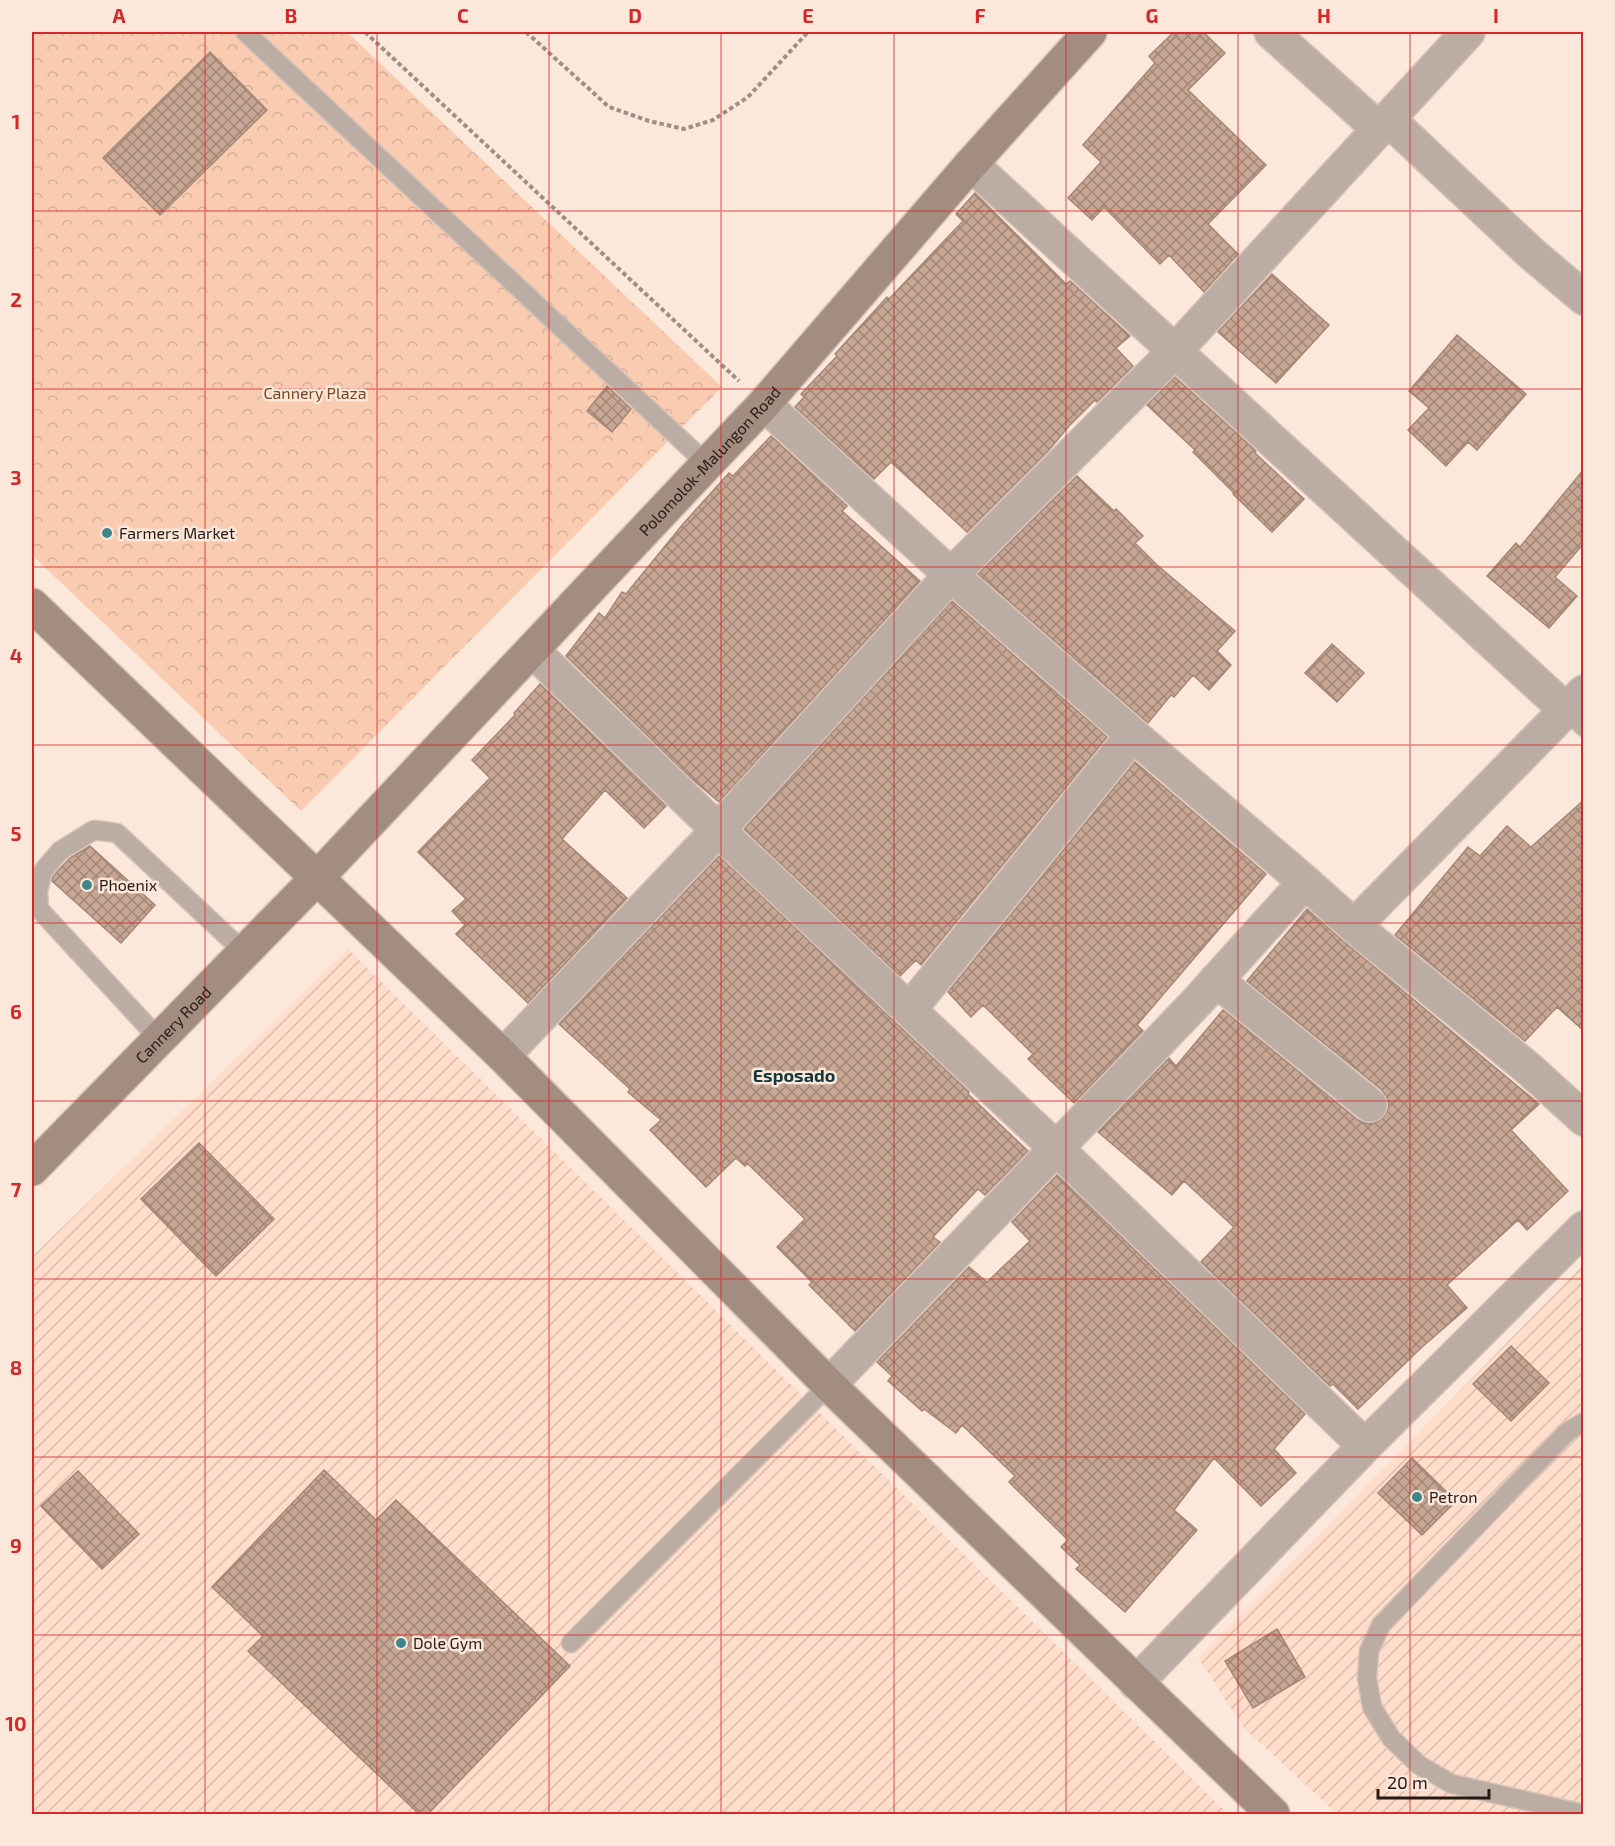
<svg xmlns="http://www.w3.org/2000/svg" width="1615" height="1846" font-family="'Exo 2',sans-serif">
	<defs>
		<pattern id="industrial-furrows" width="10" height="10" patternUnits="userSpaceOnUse" patternTransform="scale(1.5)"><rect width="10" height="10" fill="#ffddca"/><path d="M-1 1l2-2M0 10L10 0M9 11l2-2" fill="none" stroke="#dabdad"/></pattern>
		<pattern id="park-crowns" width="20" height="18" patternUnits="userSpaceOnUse" patternTransform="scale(1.5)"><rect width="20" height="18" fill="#f9ccb2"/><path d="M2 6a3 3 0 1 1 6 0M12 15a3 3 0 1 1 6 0" fill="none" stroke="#d5af98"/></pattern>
		<pattern id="building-cross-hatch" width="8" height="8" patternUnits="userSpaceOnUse" patternTransform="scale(1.5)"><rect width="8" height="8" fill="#c7a693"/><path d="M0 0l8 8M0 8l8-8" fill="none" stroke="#a18677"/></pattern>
	</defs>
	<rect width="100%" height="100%" fill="#fce7db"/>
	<path fill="url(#industrial-furrows)" d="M348,949L1228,1814H32V1257Z
		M1583,1265V1814H1337L1244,1728L1198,1658Z"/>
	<path fill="url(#park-crowns)" d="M32,32H347L722,387L301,811L32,555Z"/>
	<path fill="url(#building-cross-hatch)" stroke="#a68775" stroke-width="1.5" d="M1174,32H1203L1225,53L1188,90L1266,165L1208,224L1238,254L1204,292L1169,255L1160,264L1104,207L1092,220L1068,198L1101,162L1083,145L1155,63L1149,56Z
		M210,52L267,110L160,215L103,158Z
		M975,193L1066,284L1070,281L1130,336L1116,348L1133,366L1097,402L1095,400L1069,426L1049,450L967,532L891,462L874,479L795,407L804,397L801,394L837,356L835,354L887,297L889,299L963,221L956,214Z
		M1272,274L1329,325L1276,383L1218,332Z
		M1457,335L1526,394L1477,450L1468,442L1446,466L1408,430L1429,408L1409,391Z
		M1175,377L1256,451L1255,453L1304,499L1272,532L1233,494L1234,493L1193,452L1195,450L1147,405Z
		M607,386L631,409L612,432L587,411Z
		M771,436L847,506L842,511L920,581L719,802L692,779L566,656L599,613L605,618L622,592L626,594L683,524L729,473L733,476Z
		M1584,469V543L1555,577L1577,596L1549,628L1487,576L1516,543L1520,547Z
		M1077,476L1114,511L1116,509L1143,536L1135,543L1157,565L1235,631L1217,651L1231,665L1209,690L1193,675L1174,697L1171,695L1148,723L978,574Z
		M952,601L1107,737L921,965L916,960L900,976L744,829Z
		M1332,644L1364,673L1337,702L1305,673Z
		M540,684L666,806L644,828L605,790L562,839L627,898L528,1003L456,934L465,925L452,911L466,899L418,852L490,778L472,760L515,715L514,713Z
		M1135,762L1266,874L1137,1025L1143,1031L1074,1103L1028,1059L1033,1054L983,1005L971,1017L948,992Z
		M1584,800V1031L1557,1007L1525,1041L1395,935L1468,847L1480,856L1507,826L1531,847Z
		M90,846L155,905L121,943L52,881L53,876L70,858Z
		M719,856L969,1092L968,1094L1028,1151L985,1195L978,1189L933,1237L940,1242L855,1331L809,1285L812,1282L777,1247L805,1219L747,1163L745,1166L736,1158L706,1187L650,1130L661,1120L628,1092L630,1089L559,1024Z
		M1307,909L1342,940L1539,1104L1511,1130L1568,1191L1527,1230L1518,1220L1447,1285L1467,1308L1421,1348L1358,1409L1333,1384L1330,1386L1201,1262L1234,1227L1184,1181L1172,1195L1098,1132L1169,1058L1176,1066L1223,1010L1358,1120L1368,1124L1377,1122L1384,1117L1389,1107L1387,1098L1382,1090L1247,981Z
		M199,1143L274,1219L216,1276L141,1199Z
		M1057,1175L1305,1414L1274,1449L1296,1473L1261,1506L1214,1458L1174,1510L1197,1530L1125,1612L1076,1569L1080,1565L1061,1547L1068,1540L1009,1482L1015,1476L962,1425L956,1433L924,1409L922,1411L888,1381L892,1376L877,1362L969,1267L987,1282L1030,1241L1012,1222Z
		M1511,1346L1549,1383L1511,1421L1473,1384Z
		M1412,1458L1456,1501L1422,1535L1378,1493Z
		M324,1470L376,1520L396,1500L570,1666L427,1815H420L248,1651L263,1636L212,1587Z
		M78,1471L139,1534L102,1569L41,1506Z
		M1277,1629L1305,1677L1253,1708L1225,1661Z"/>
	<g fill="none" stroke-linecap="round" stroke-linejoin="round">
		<g stroke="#d5c2b7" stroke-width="21">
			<path id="lane" d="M245,32L707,464
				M1566,710L1584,727
				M159,1039L39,909L38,891L43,871L60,851L94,830L117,833L244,952
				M1584,1422L1567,1432L1381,1625L1369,1651L1367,1678L1372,1707L1391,1738L1419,1765L1452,1784L1584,1814
				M571,1643L829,1385"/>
		</g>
		<g stroke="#d5c2b7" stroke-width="36">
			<path id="street" d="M1271,32L1379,129
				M1388,119L1532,254L1584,298
				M971,164L1566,710L1584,692
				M764,404L951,575L1133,735L1305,882L1354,926L1529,1069L1584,1119
				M532,650L718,830L1056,1148L1365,1446
				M1354,926L1566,710
				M1216,980L1370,1105
				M909,1010L1133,735
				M503,1056L718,830L951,575L1175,351L1468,32
				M829,1385L1193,1006L1305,882
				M1136,1683L1365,1446L1584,1228"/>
		</g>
		<g stroke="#d5c2b7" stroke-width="36">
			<g id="secondary">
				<path d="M32,605L503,1056L829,1385L1273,1814"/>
				<path id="s1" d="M32,1169L316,879L707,464L764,404L971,164L1090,32"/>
			</g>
		</g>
		<path stroke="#9f8e84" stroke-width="4" stroke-dasharray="4.5 3" stroke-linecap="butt" d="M365,32L739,381
			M526,32L609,107L649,121L684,129L713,120L748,97L808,32"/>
		<use href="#lane" stroke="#bbaca4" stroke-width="18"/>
		<use href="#street" stroke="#bbaca4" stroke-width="33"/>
		<use href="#secondary" stroke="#a28d80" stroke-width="33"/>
	</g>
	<path fill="none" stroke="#d62828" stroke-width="1.5" stroke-opacity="0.55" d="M205,32V1814M377,32V1814M549,32V1814M721,32V1814M894,32V1814M1066,32V1814M1238,32V1814M1410,32V1814M32,211H1584M32,389H1584M32,567H1584M32,745H1584M32,923H1584M32,1101H1584M32,1279H1584M32,1457H1584M32,1635H1584"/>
	<g fill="#3e8689" stroke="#fce7db" stroke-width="2">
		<circle cx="107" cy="533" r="6"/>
		<circle cx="87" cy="885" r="6"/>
		<circle cx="1417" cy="1497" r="6"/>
		<circle cx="401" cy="1643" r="6"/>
	</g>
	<g text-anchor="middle" stroke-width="5" stroke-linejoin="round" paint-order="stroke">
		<g font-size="16" fill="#7d4622" stroke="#fce7db">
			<text x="315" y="399">Cannery Plaza</text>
		</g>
		<g font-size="16" fill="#261a13" stroke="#fce7db">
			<text dy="6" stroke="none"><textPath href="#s1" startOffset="980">Polomolok-Malungon Road</textPath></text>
			<text dy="6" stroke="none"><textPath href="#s1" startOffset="202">Cannery Road</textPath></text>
		</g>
		<g font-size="16" fill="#261a13" stroke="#fce7db" text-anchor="start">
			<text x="119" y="539">Farmers Market</text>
			<text x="99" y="891">Phoenix</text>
			<text x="1429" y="1503">Petron</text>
			<text x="413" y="1649">Dole Gym</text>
		</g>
		<g font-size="18" font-weight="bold" fill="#153839" stroke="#fce7db">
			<text x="794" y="1082">Esposado</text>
		</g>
	</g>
	<rect width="1615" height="1846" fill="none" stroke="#fce7db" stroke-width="66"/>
	<path d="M1378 1789v9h111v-9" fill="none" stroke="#261a13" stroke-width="3"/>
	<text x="1387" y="1789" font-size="18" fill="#261a13" stroke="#fce7db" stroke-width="4.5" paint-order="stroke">20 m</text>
	<rect x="33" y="33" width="1549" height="1780" fill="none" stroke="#d62828" stroke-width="2"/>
	<g font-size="20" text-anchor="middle" font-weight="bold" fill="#d62828">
		<text x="119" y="23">A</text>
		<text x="291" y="23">B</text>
		<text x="463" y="23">C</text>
		<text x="635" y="23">D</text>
		<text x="808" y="23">E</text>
		<text x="980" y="23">F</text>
		<text x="1152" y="23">G</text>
		<text x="1324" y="23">H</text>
		<text x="1496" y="23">I</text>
		<text x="16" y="129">1</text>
		<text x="16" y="307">2</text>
		<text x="16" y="485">3</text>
		<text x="16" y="663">4</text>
		<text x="16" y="841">5</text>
		<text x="16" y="1019">6</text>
		<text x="16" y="1197">7</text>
		<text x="16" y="1375">8</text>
		<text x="16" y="1553">9</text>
		<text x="16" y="1731">10</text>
	</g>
</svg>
